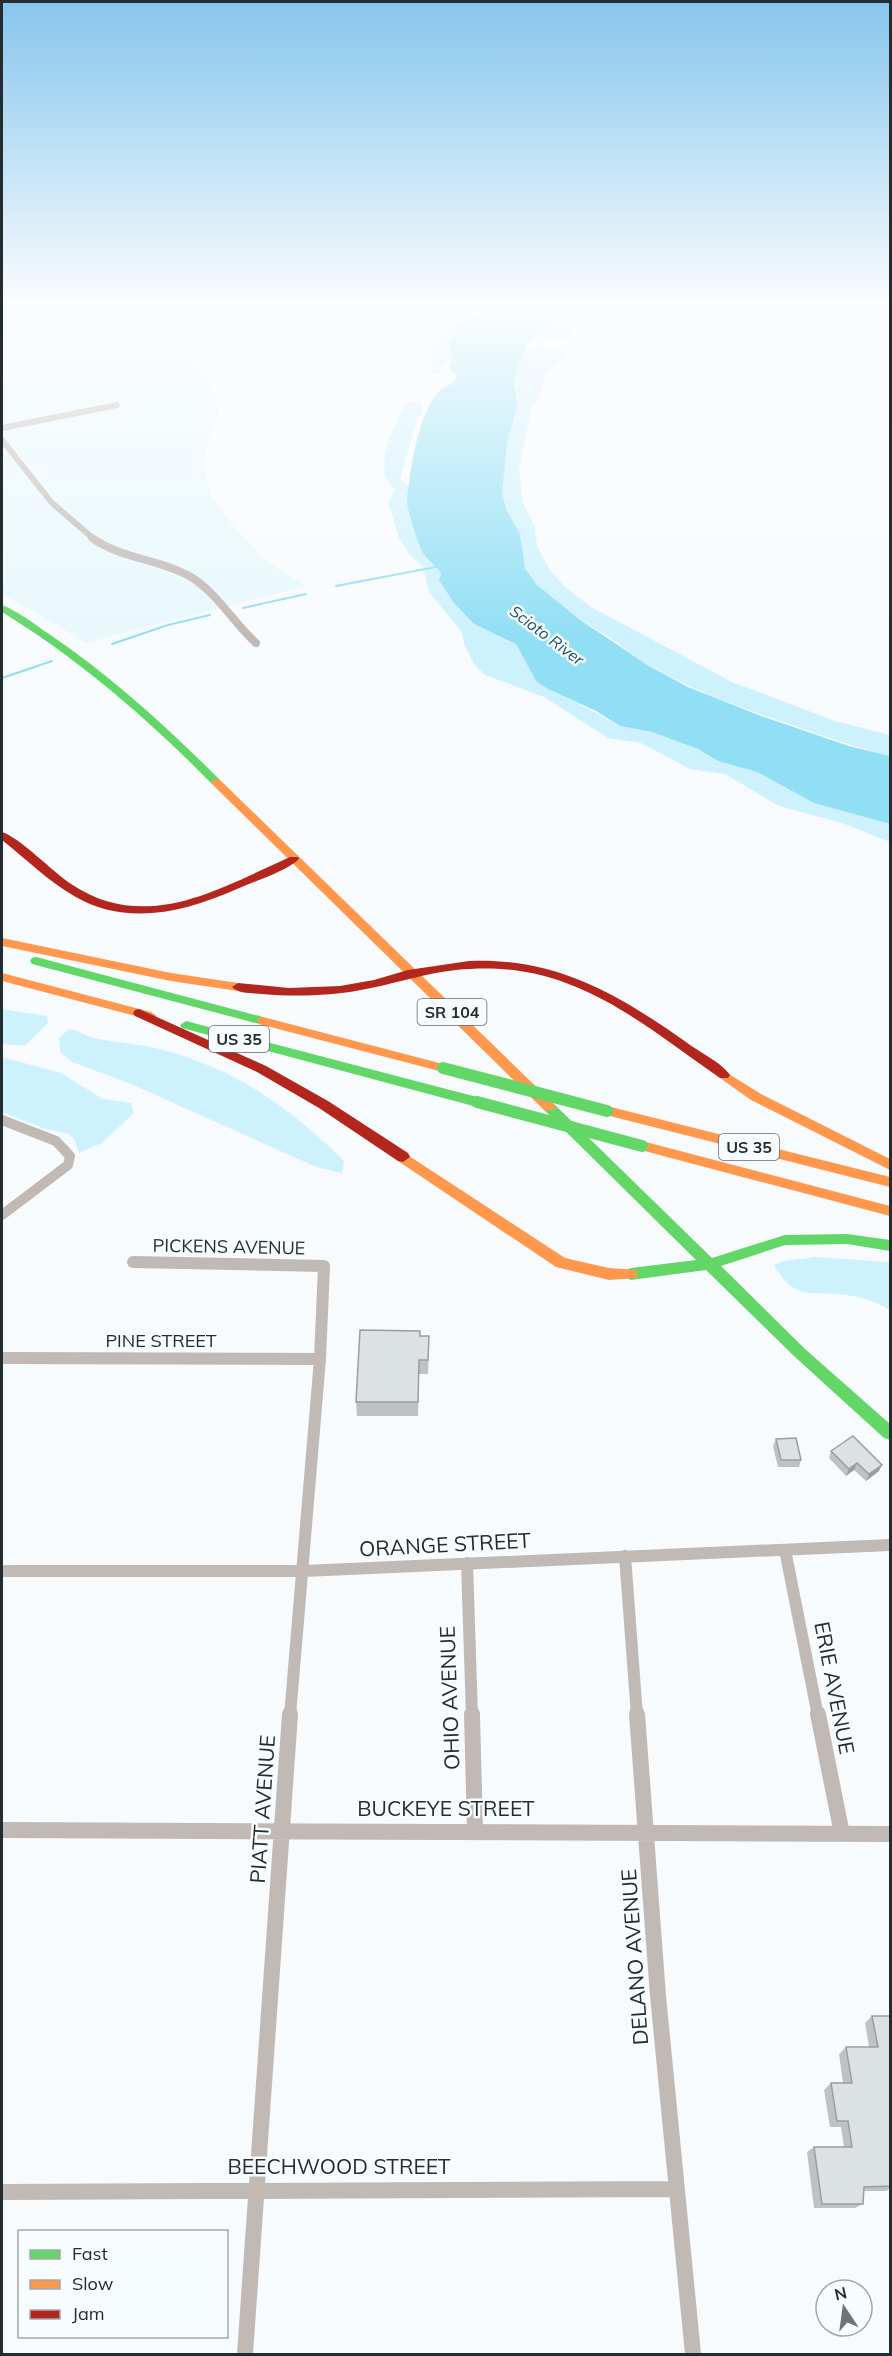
<svg xmlns="http://www.w3.org/2000/svg" width="892" height="2356" font-family="Mulish,sans-serif">
	<rect width="100%" height="100%" fill="#f8fbfd"/>
	<path fill="#e8f8fd" d="M2,309H137L193,362L209,380L217,396L218,417L208,443L204,465L210,494L231,523L264,559L306,586L85,643L48,619L2,594Z"/>
	<path fill="#cef2fd" d="M467,309H487L460,324L448,342L452,357L443,364L439,374L431,373L432,345Z
		M577,309H596L583,318L567,340L533,342Z
		M537,347L568,351V355L545,375L540,398L531,409L519,470L523,503L535,527L537,546L550,570L564,586L591,607L732,682L835,721L890,735V756C863,749 838,741 812,732C757,713 703,696 652,667C637,659 625,648 611,638C581,619 545,601 527,570C520,559 523,547 520,535C517,525 508,517 505,506C497,479 507,444 514,417C520,395 505,352 537,347Z
		M414,402L422,404V411L417,419L400,479L411,489L407,500L423,553L439,569L474,624L516,644L536,681L620,726L652,732L698,749L718,761L757,772L814,803L890,824V842L842,823L779,806L725,774L690,769L641,743L608,738L544,697L485,675L474,664L464,644L462,632L429,592L423,567L410,555L399,538L388,501L395,490C371,469 393,426 406,403Z
		M2,1009L47,1016L48,1023L25,1046L2,1044Z
		M69,1029C77,1030 83,1034 90,1037C114,1043 139,1043 163,1050C236,1069 291,1108 344,1161L342,1173L316,1167L131,1084L72,1062L60,1052L59,1038Z
		M2,1057L61,1073L103,1099L131,1103L134,1113L102,1143L79,1153L74,1139L69,1134L45,1129L2,1112Z
		M815,1257L890,1262V1311C877,1302 862,1297 846,1295C813,1291 793,1301 774,1265L784,1261Z"/>
	<path fill="#91dff4" d="M487,309H577L527,344L518,365L514,383L517,406L507,444L502,492L506,509L520,534L525,568L537,585L579,619L649,666L688,687L761,716L849,746L890,756V824L814,803L757,772L718,761L698,749L652,732L620,726L596,711L546,688L536,681L516,644L474,624L454,603L439,580L441,574C437,565 428,561 423,553C419,547 406,507 407,500C410,471 417,420 436,395C441,387 451,386 457,377L449,367L452,357L448,342L460,324Z"/>
	<g fill="none" stroke-linecap="round" stroke-linejoin="round">
		<path stroke="#91dff4" stroke-width="2" d="M336,586L441,566
			M243,608L306,594
			M112,644L168,625L210,615
			M2,678L52,661"/>
		<path stroke="#c1b9b4" stroke-width="6" d="M2,428L117,405
			M2,440L52,503L94,539"/>
		<path stroke="#c1b9b4" stroke-width="8" d="M92,538C122,559 160,559 191,577C217,593 233,622 256,643"/>
		<path stroke="#c1b9b4" stroke-width="10" d="M2,1120L56,1141L70,1156L68,1165L2,1215"/>
		<path stroke="#c1b9b4" stroke-width="12" d="M133,1262L324,1266L320,1359L290,1716
			M2,1358L320,1359
			M785,1550L818,1716
			M625,1556L637,1716
			M467,1563L472,1716
			M2,1571H304L890,1545"/>
		<path stroke="#c1b9b4" stroke-width="16" d="M472,1714L475,1830
			M637,1714L658,1996L693,2354
			M818,1714L842,1834
			M2,1830L890,1834
			M2,2192L676,2189
			M245,2354L290,1714"/>
		<path fill="#63d668" fill-rule="evenodd" d="M2,605C18,611 34,624 49,634C111,676 167,727 220,780V784H212C148,719 80,660 2,612Z
			M36,957L263,1017L269,1021L263,1025L32,964L30,961L32,958Z
			M186,1021L477,1097L483,1102L477,1107L182,1028L180,1025Z
			M549,1102L554,1104L712,1258L785,1235L847,1234L890,1240V1251L847,1244L785,1245L721,1266L805,1349L890,1424V1440L884,1438L795,1357L706,1270L631,1280L626,1278L624,1274L626,1270L631,1268L696,1260L544,1110L543,1107L544,1104Z"/>
		<path fill="#ff974d" fill-rule="evenodd" d="M216,779L220,780L554,1104L555,1107L554,1110H544L212,784L211,782Z
			M2,938L171,973L238,983L244,987L238,991L171,981L2,946Z
			M2,973L151,1012L157,1016L151,1020L2,981Z
			M263,1017L443,1064L449,1068L443,1072L259,1024L257,1021L259,1018Z
			M724,1071L761,1094L890,1159V1170L751,1100L720,1078L718,1075L720,1072Z
			M607,1106L890,1177V1187L602,1114L601,1111Z
			M642,1141L890,1206V1216L637,1149L635,1146Z
			M403,1152L565,1258L609,1268L636,1270L638,1274L636,1278L609,1280L556,1267L398,1161L396,1157L398,1153Z"/>
		<path fill="#b3261e" fill-rule="evenodd" d="M2,832C19,837 53,872 71,884C146,934 218,889 290,857H298L299,859C287,871 255,881 237,889C185,912 126,927 74,896C48,881 26,859 2,840Z
			M469,961C555,957 618,994 686,1042C699,1052 721,1062 730,1075L728,1078H720C634,1018 568,958 456,970C426,973 401,982 371,988C335,996 299,997 262,994C253,993 238,994 232,987L238,983L289,988L340,986L374,980L408,970Z
			M139,1009L266,1066L328,1101L408,1153L410,1157L403,1162L398,1161L319,1108L257,1072L135,1016L133,1013L135,1010Z"/>
		<path stroke="#63d668" stroke-width="12" d="M443,1068L607,1111
			M477,1102L642,1146"/>
	</g>
	<path fill="#bdc2c4" d="M420,1336L429,1351L428,1374H419L418,1416H357L356,1402Z
		M776,1439L801,1460L799,1467H778L773,1446Z
		M831,1451L879,1471L866,1481L854,1470L846,1476L829,1458Z
		M872,2016H891V2188L886,2191H863V2204L855,2208H814L807,2152L814,2147H844L841,2127H830L824,2090L831,2083H843L839,2054L846,2047H869L865,2023Z"/>
	<path fill="#9a9ea0" d="M857,1463L854,1470L846,1476L849,1469Z
		M882,1465L879,1471L866,1481L869,1474Z"/>
	<path fill="#dce2e4" stroke="#9a9ea0" stroke-width="1.5" d="M360,1330L420,1331V1336H429L428,1360H419L418,1402H356Z
		M853,1436L882,1465L869,1474L857,1463L849,1469L831,1451Z
		M796,1438L801,1460H781L776,1439Z
		M872,2016H891V2186L864,2187L863,2204H822L814,2147H852L848,2121H837L831,2083H852L846,2047H878Z"/>
	<linearGradient id="sky" x2="0" y2="1"><stop stop-color="#85c5ed"/><stop offset="0.48" stop-color="#fcfdfe"/><stop offset="1" stop-color="#fcfdfe" stop-opacity="0"/></linearGradient>
	<rect width="892" height="638" fill="url(#sky)"/>
	<g text-anchor="middle" stroke-width="5" stroke-linejoin="round" paint-order="stroke">
		<g font-size="16" font-style="italic" fill="#23525f" stroke="#f7fcfe">
			<text transform="translate(547 635) rotate(37)" y="6">Scioto River</text>
		</g>
		<g fill="#f7fcfe" stroke="#636a6d" stroke-width="1.5">
			<rect x="417.5" y="999" width="69" height="26" rx="4.5"/>
			<rect x="209" y="1026" width="60" height="26" rx="4.5"/>
			<rect x="719" y="1134" width="60" height="26" rx="4.5"/>
		</g>
		<g font-size="16" font-weight="bold" fill="#232c2f">
			<text x="452" y="1018">SR 104</text>
			<text x="239" y="1045">US 35</text>
			<text x="749" y="1153">US 35</text>
		</g>
		<g font-size="18" fill="#232c2f" stroke="#f7fcfe">
			<text transform="translate(229 1247) rotate(1)" y="6">PICKENS AVENUE</text>
			<text x="161" y="1347">PINE STREET</text>
		</g>
		<g font-size="21" fill="#232c2f" stroke="#f7fcfe">
			<text transform="translate(445 1545) rotate(-3)" y="7">ORANGE STREET</text>
			<text transform="translate(834 1688) rotate(79)" y="7">ERIE AVENUE</text>
			<text transform="translate(450 1698) rotate(-92)" y="7">OHIO AVENUE</text>
			<text transform="translate(263 1809) rotate(-86)" y="7">PIATT AVENUE</text>
			<text x="446" y="1816">BUCKEYE STREET</text>
			<text transform="translate(635 1957) rotate(-94)" y="7">DELANO AVENUE</text>
			<text x="339" y="2174">BEECHWOOD STREET</text>
		</g>
	</g>
	<rect width="892" height="2356" fill="none" stroke="#232c2f" stroke-width="6"/>
	<rect x="18" y="2230" width="210" height="108" fill="#f7fcfe" stroke="#a2a9ab" stroke-width="1.5"/>
	<rect x="30" y="2250" width="30" height="9" fill="#63d668" stroke="#a2a9ab" stroke-width="1.5"/>
	<text x="72" y="2260" font-size="18" fill="#232c2f">Fast</text>
	<rect x="30" y="2280" width="30" height="9" fill="#ff974d" stroke="#a2a9ab" stroke-width="1.5"/>
	<text x="72" y="2290" font-size="18" fill="#232c2f">Slow</text>
	<rect x="30" y="2310" width="30" height="9" fill="#b3261e" stroke="#a2a9ab" stroke-width="1.5"/>
	<text x="72" y="2320" font-size="18" fill="#232c2f">Jam</text>
	<g transform="translate(844 2308) rotate(347)"><circle r="28" fill="#f7fcfe" stroke="#a2a9ab" stroke-width="1.5"/>
	<path d="M0-4.5L10 22L0 15L-10 22Z" fill="#6e7477"/>
	<text y="-9" font-size="16" font-weight="bold" text-anchor="middle" fill="#232c2f">N</text>
	</g>
</svg>
